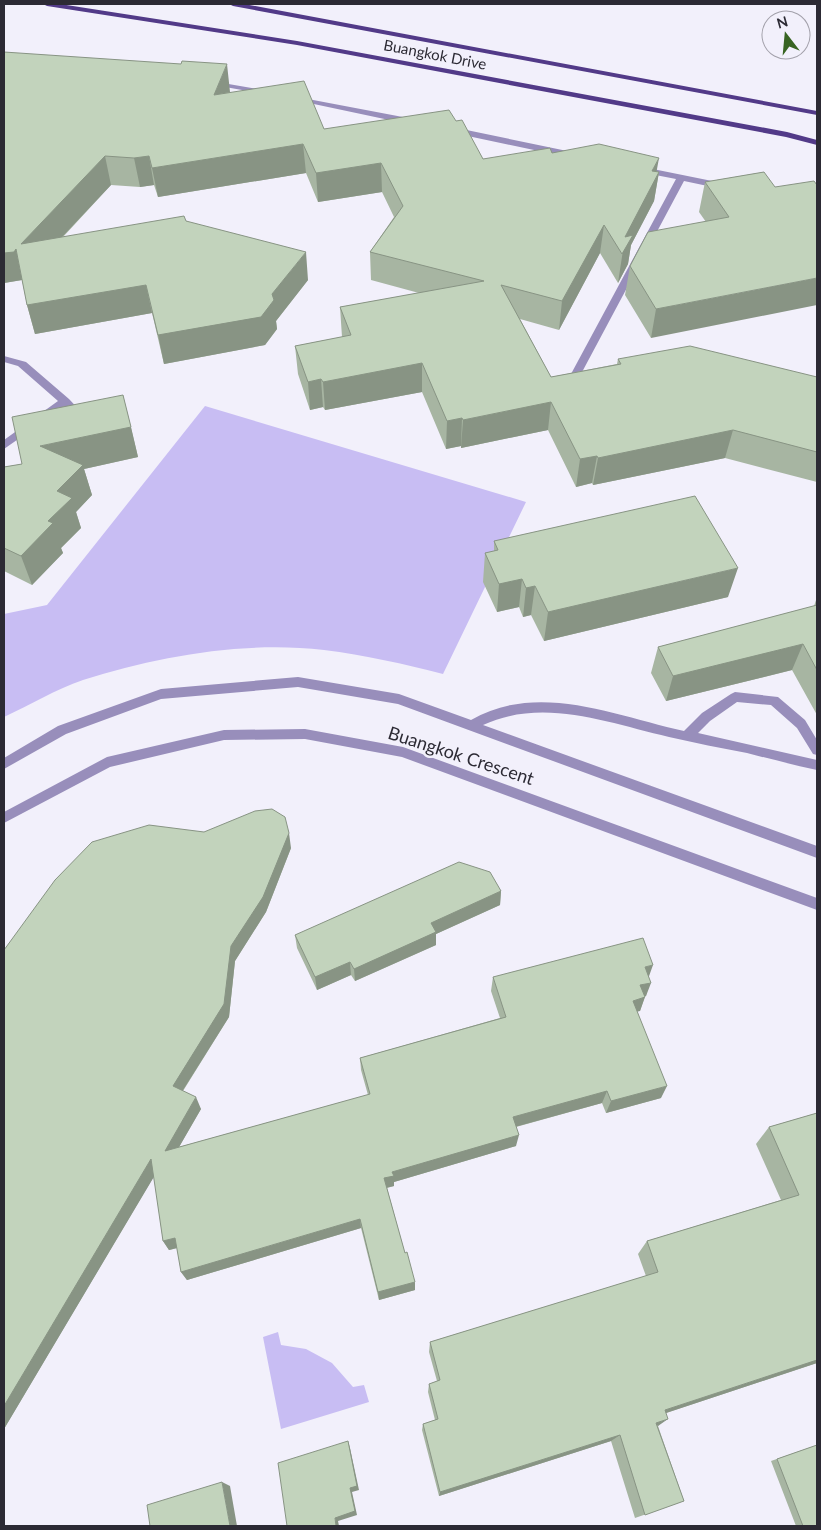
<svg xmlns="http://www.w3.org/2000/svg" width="821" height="1530" font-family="Lato,sans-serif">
	<rect width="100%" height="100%" fill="#f2f0fb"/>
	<path fill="#c8bdf3" d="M205,406L526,502L443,674C404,664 365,655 324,650C244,641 159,656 83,680C56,689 30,705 4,717V614L47,605Z
		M278,1332L281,1345L306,1349L332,1363L353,1387L364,1385L369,1402L281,1429L263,1337Z"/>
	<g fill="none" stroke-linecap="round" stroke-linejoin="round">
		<path fill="#988ebb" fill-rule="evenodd" d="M211,81L264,90L268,92L264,94L214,85L210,83Z
			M292,96L408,118L412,121L408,124L295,100L291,98Z
			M452,127L572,152L576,155L572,158L449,132L448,130Z
			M643,167L722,183L726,186L722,189L684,181L581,374L580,376H572L571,374L676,179L640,172L639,170Z
			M4,356L26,362L69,399L84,415L85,418L84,421H76L64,407L4,449V440L58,401L18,366L4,362Z
			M298,677L399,694L471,720C538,681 616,716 684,731L702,713L731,694L735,692L778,697L805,720L817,740V755L813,754L797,728L771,705L737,702L710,721L698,733L817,760V770C794,765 770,759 747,753C721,748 695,743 669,737C608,723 544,697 483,725L817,846V858L398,704L298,687L161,699L66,734L4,769V758L58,726L161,689Z
			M305,729L403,747L817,898V910L402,757L305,739L224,740L110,767L4,823V812L107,757L224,730Z"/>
		<path fill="#523a88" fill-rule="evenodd" d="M43,4H60L297,41L787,132L817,140V145L786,137L297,45L47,6Z
			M229,4H244L817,111V115L233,6Z"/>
	</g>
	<path fill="#a7b5a2" d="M4,52L230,92L324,129L456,121L483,159L552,153L659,172L654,201L631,245L628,264L618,283L600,253L559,330L520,319L551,377L617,364L618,359L817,377V482L725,458L593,485L592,483L576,487L548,430L461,448V446L446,449L422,392L325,410L323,407L310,410L298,374L295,346L342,337L340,307L419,293L371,280L370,252L394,217L382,192L318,202L306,173L158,197L154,185L140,187L111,185L63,237L186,221L308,280L276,321L277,329L265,345L164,364L152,313L35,334L27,305L22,280L4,283Z
		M764,172L651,338L625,295L630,266L706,222L699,212L705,182Z
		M123,395L138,457L84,469L92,495L76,512L81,528L61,548L63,553L32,585L4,571V467L22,464Z
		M494,541L728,597L544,641L531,615L523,617L519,607L497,612L483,582L485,553L494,551Z
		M817,597V715L792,670L666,701L651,673L658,647L814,606Z
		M291,848L266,912L235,961L229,1017L183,1091L201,1109L179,1147L368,1095L361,1070L360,1058L500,1018L491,991L493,977H649L646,996H645L640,1011H637L661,1098L606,1113L602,1103L516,1127V1146L394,1182V1186L387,1188L415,1290L379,1300L361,1228L187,1280L181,1272L177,1248L169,1250L163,1241L154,1176L4,1429V950Z
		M501,891L500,905L436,934V945L355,981L351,975L317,990L297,948L295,935Z
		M817,1113V1363L666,1413L658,1426L684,1501L635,1518L611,1441L439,1496L422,1430L423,1424L435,1420L428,1392L429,1384L437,1381L429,1352L430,1342L646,1276L638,1254L647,1241L781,1200L756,1144L769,1127Z
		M817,1445V1526H796L771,1461Z"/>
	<path fill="#889484" d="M227,64L230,92L214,95Z
		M303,144L306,173L158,197L152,168Z
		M105,156L111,185L29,272L21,244Z
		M149,156L154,185L140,187L134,158Z
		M659,158L655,180L659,172L654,201L631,245L628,264L618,283L625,237L652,171Z
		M381,163L382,192L318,202L316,173Z
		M604,225L600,253L559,330L562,301Z
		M16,249L22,280L4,283V253Z
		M306,252L308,280L276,321L277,329L265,345L164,364L158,335L272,294Z
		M817,278V305L651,338L656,309Z
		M146,285L152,313L35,334L27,305Z
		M422,363V392L325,410L323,382Z
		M321,379L323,407L310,410L308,382Z
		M551,402L548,430L461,448L463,420Z
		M462,418L461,446L446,449L447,421Z
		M131,427L138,457L84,469L92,495L76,512L81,528L61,548L63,553L32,585L21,556L48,521L40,446Z
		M733,430L725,458L593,485L598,458Z
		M597,456L592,483L576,487L580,459Z
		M738,568L728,597L544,641L548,612Z
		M522,579L519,607L497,612L499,584Z
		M535,586L531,615L523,617L526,588Z
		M803,644L792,670L666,701L673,676Z
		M289,833L291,848L266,912L235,961L229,1017L178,1098L173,1086L231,946Z
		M501,891L500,905L436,934V945L355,981L354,969L431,923Z
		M350,962L351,975L317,990L315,977Z
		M653,965L648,979L645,967Z
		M651,983L646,996L635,999L640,985Z
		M645,997L640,1011L628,1014L633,1001Z
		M667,1086L661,1098L606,1113L611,1101Z
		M607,1091L602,1103L511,1128L513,1117Z
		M196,1097L201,1109L171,1161L165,1151Z
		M519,1135L516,1146L394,1182V1186L385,1188L384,1178L392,1172Z
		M151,1159L158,1170L4,1429V1406Z
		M360,1219L361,1228L187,1280L181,1272Z
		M175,1238L181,1247L169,1250L163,1241Z
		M415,1282V1290L379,1300L378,1292Z
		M817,1360V1363L654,1417L665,1410Z
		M668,1419L658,1426L656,1423Z
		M620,1435L611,1441L439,1496L440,1492Z
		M348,1441L350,1448L359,1490L352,1492L357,1515L338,1521L339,1526H336L335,1518Z
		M222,1482L230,1486L237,1526H230Z"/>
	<path fill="#c2d3bc" stroke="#889484" d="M4,52L181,64L182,61L227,64L214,95L304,81L324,129L449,110L456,121L462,120L483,159L550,148L552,153L599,144L659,158L652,171L659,172L625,237L633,235L622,254L604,225L562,301L501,285L551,377L621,364L618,359L690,346L817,377V452L733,430L598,458L597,456L580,459L551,402L463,420L462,418L447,421L422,363L323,382L321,379L308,382L295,346L351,335L340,307L484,281L370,252L403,206L381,163L316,173L303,144L152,168L149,156L134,158L105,156L21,244L184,216L186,221L306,252L272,294L274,300L261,317L158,335L146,285L27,305L16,249L14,252L4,253Z
		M764,172L775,187L814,181L817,185V278L656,309L630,266L648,232L729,217L705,182Z
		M123,395L131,427L40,446L83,465L57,491L72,498L48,521L53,523L21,556L4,548V467L22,464L12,417Z
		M695,496L738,568L548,612L535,586L526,588L522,579L499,584L485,553L498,550L494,541Z
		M817,605V670L803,644L673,676L658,647Z
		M272,809L285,817L289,833L263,897L231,946L224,1004L173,1086L196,1097L165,1151L370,1094L360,1058L506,1017L493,977L643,938L653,965L645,967L651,983L640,985L645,997L633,1001L667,1086L611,1101L607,1091L513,1117L519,1135L392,1172L394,1176L384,1178L405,1253L407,1252L415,1282L378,1292L360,1219L181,1272L175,1238L163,1241L151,1159L4,1406V950L55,880L92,842L149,825L204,832L255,811Z
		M459,862L490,872L501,891L431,923L436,932L354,969L350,962L315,977L295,935Z
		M817,1113V1360L665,1410L668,1419L656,1423L684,1501L645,1515L620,1435L440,1492L423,1424L438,1419L429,1384L440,1380L430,1342L658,1272L647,1241L799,1195L769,1127Z
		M348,1441L357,1486L350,1488L355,1511L335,1518L336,1526H287L278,1463Z
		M817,1445V1526H803L777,1459Z
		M222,1482L230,1526H150L147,1505Z"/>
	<g text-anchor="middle" stroke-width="5" stroke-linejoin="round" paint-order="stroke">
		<g font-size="15" fill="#2c2a34" stroke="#f2f0fb">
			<text transform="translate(435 55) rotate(11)" y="5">Buangkok Drive</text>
		</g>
		<g font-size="18" fill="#2c2a34" stroke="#f2f0fb">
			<text transform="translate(461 756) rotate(18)" y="6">Buangkok Crescent</text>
		</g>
	</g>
	<rect width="821" height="1530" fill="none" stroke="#2c2a34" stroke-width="10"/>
	<g transform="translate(786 35) rotate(344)"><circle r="24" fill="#f2f0fb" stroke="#a3a1ab"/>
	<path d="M0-4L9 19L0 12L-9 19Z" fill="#386422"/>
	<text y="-8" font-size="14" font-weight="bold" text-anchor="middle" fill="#2c2a34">N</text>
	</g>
</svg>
